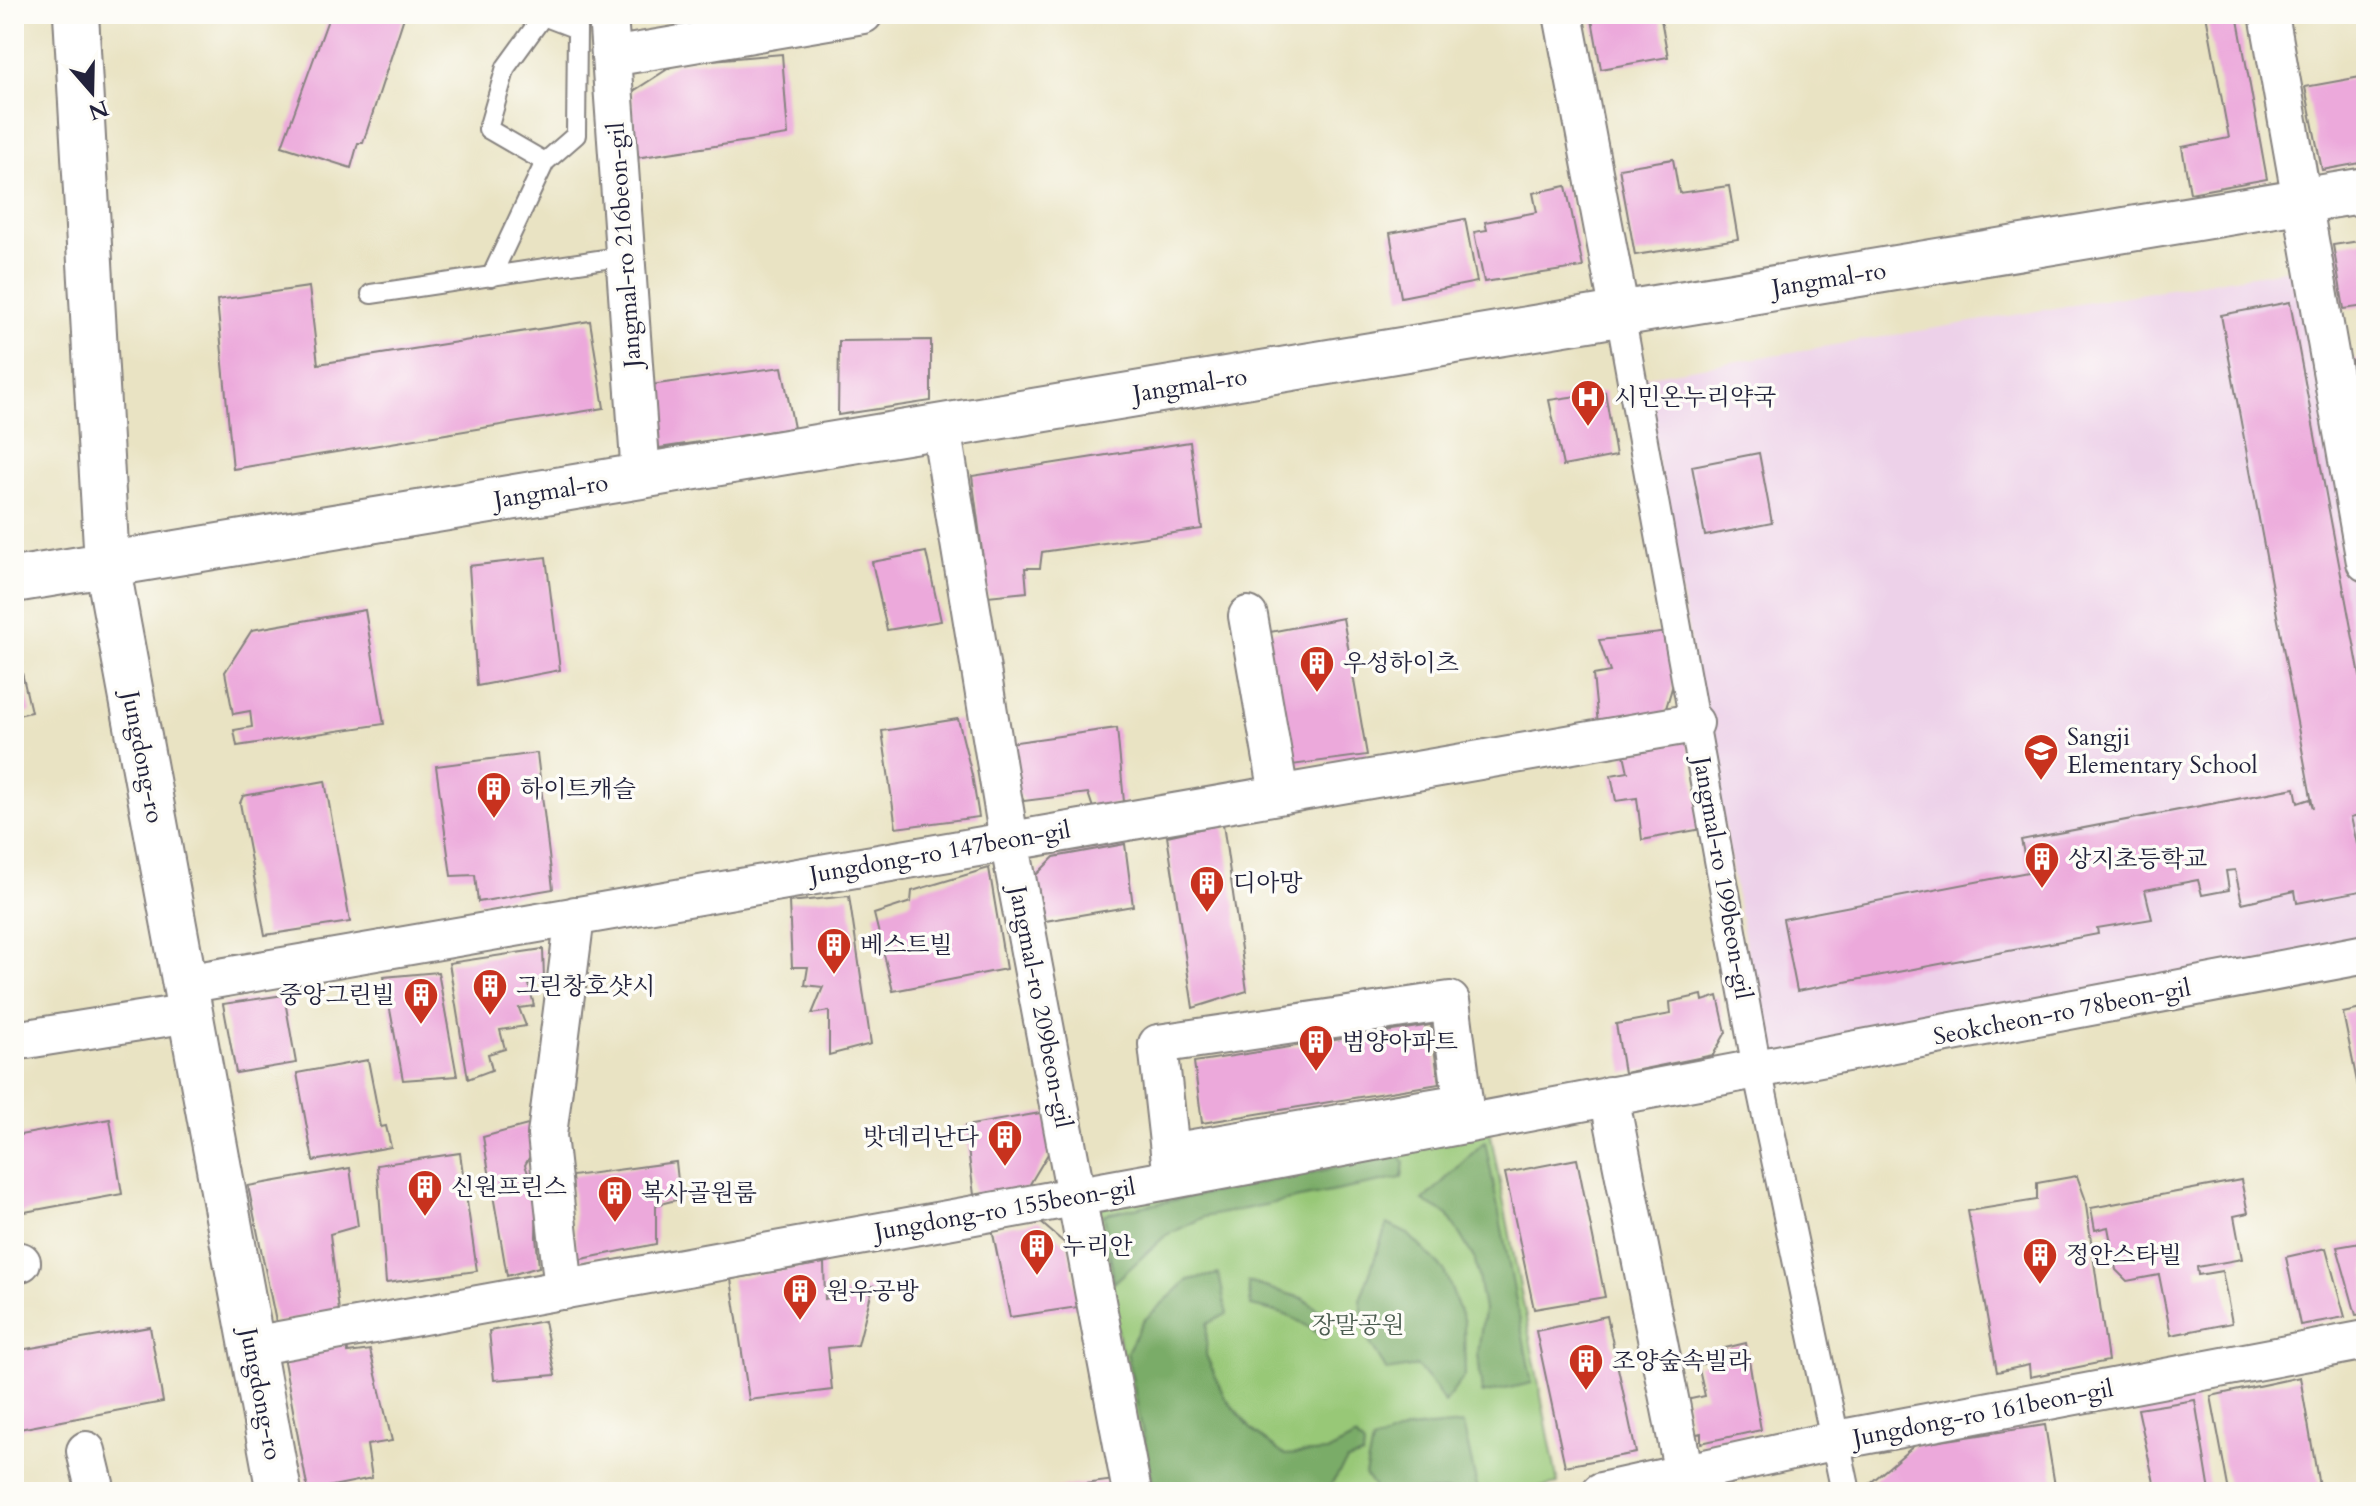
<svg xmlns="http://www.w3.org/2000/svg" width="2380" height="1506" font-family="Cardo,'Noto Serif KR',serif">
	<rect width="100%" height="100%" fill="#fdfcf7"/>
	<filter id="ink" filterUnits="userSpaceOnUse"><feTurbulence type="fractalNoise" baseFrequency=".0125" numOctaves="2"/><feDisplacementMap in="SourceGraphic" scale="16" xChannelSelector="R" yChannelSelector="G"/><feConvolveMatrix kernelMatrix="1 2 1 2 8 2 1 2 1" color-interpolation-filters="sRGB"/></filter>
	<filter id="wash" filterUnits="userSpaceOnUse"><feTurbulence type="fractalNoise" baseFrequency=".006" numOctaves="4" result="noise"/><feDisplacementMap in="SourceGraphic" scale="32" xChannelSelector="R" yChannelSelector="G"/><feGaussianBlur stdDeviation="1.8" result="paint"/><feColorMatrix in="noise" values="0 0 0 0 0 0 0 0 0 0 0 0 0 0 0 0 0 1.4 0 .05"/><feComposite in="paint" operator="in"/></filter>
	<g filter="url(#wash)">
		<rect width="100%" height="100%" fill="#e9e3c3"/>
		<path fill="#edd1e9" d="M2301,267L2366,622V942L1766,1055L1642,377Z"/>
		<path fill="#98c877" stroke="#5d7559" stroke-width="2" d="M1490,1131L1558,1484L1518,1492H1148L1095,1209Z"/>
		<path fill="#7aac68" stroke="#4e6752" stroke-width="2" d="M1485,1141L1532,1383L1482,1394L1478,1353L1484,1310L1475,1260L1448,1215L1423,1201Z
			M1400,1155L1404,1163L1402,1178L1204,1217L1165,1236L1114,1283L1104,1214Z
			M1387,1224L1408,1234L1444,1270L1464,1322L1465,1376L1444,1403L1434,1386L1417,1366L1387,1371L1368,1340L1360,1300Z
			M1219,1274L1227,1314L1207,1324L1206,1355L1224,1396L1252,1430L1284,1455L1327,1452L1356,1437L1364,1446L1363,1456L1347,1461L1332,1483L1329,1492H1154L1127,1352L1143,1321L1188,1280Z
			M1248,1282L1302,1298L1326,1315L1325,1339C1297,1317 1285,1313 1251,1306Z
			M1463,1424L1478,1491L1377,1492L1365,1475L1372,1443L1407,1429Z"/>
		<g id="blocks">
			<path fill="#eca9db" d="M330,14H405L363,143H358L351,168L282,146Z
				M1591,14H1660L1668,57L1601,69Z
				M2206,14H2237L2267,179L2190,193L2182,147L2229,138Z
				M782,54L788,135L635,158L632,92L677,63Z
				M2366,76V162L2322,170L2305,87Z
				M1673,159L1679,193L1729,186L1738,239L1635,255L1619,168Z
				M1566,186L1583,267L1484,282L1474,232L1487,230L1485,222L1537,212L1533,193Z
				M1465,219L1477,282L1401,297L1390,233Z
				M2366,240V306L2344,309L2333,245Z
				M309,287L318,364L590,321L604,408L233,469L217,300Z
				M2290,302L2366,708V813L2351,817L2357,844L2366,842V890L2297,903L2295,891L2242,903L2235,870L2226,871L2229,890L2202,895L2198,880L2145,890L2152,919L2097,928L2098,934L1797,991L1783,919L2028,872L2021,840L2295,788L2298,803L2310,799L2313,808L2221,315Z
				M931,340V401L838,415L839,341Z
				M2366,358V440L2361,441L2352,360Z
				M782,367L794,428L659,448L650,385Z
				M1605,392L1616,456L1563,466L1549,400Z
				M1190,442L1202,529L1042,552L1040,568H1025L1027,592L988,596L972,476Z
				M1759,453L1772,523L1705,536L1692,466Z
				M926,552L941,621L887,630L872,562Z
				M546,557L560,670L477,686L469,566Z
				M365,610L384,724L237,746L234,730L252,727L250,711L233,714L225,672L252,630Z
				M1343,618L1367,755L1292,765L1265,633Z
				M1669,632L1674,681L1664,715L1598,724L1593,675L1610,672L1599,640Z
				M17,651L31,712L14,716V652Z
				M958,719L972,775L979,817L896,828L882,731Z
				M1117,728L1124,802L1093,808L1088,793L1024,801L1016,789L1009,743Z
				M1687,740L1702,829L1642,840L1637,798L1616,801L1611,775L1628,772L1624,754Z
				M537,753L553,889L478,902L475,875L451,876L436,766Z
				M325,781L350,922L265,935L240,803L243,796Z
				M1223,824L1247,991L1193,1008L1167,836Z
				M1125,844L1133,906L1045,921L1034,877L1054,857Z
				M989,868L1006,969L893,991L874,914L911,902L912,891Z
				M849,896L871,1044L829,1055V1011L812,1014L823,987L805,985L808,967H792L789,902Z
				M543,949L544,979L528,980L534,1006L519,1008L526,1026L500,1030L505,1049L488,1054L492,1070L468,1079L449,963Z
				M438,972L457,1076L403,1080L384,977Z
				M284,995L296,1063L236,1073L223,1004Z
				M1702,995L1703,1001L1718,996L1726,1032L1713,1055L1624,1073L1616,1024L1671,1014L1670,1002Z
				M2366,1008V1121H2365L2343,1013Z
				M1431,1025L1439,1084L1202,1123L1194,1062Z
				M368,1060L381,1127L386,1126L391,1147L313,1161L297,1073Z
				M1046,1112L1052,1147L1027,1189L974,1195L965,1126Z
				M110,1119L122,1194L14,1214V1136Z
				M535,1123L534,1149L525,1165L537,1197L536,1237L539,1267L507,1276L483,1137Z
				M460,1153L477,1271L386,1283L377,1165Z
				M1577,1159L1605,1297L1534,1309L1505,1173Z
				M676,1162L680,1199L656,1205V1244L577,1260L572,1176Z
				M350,1168L358,1226L330,1234L339,1311L276,1322L248,1186Z
				M2077,1176L2085,1198L2108,1361L2030,1377L2029,1365L1997,1372L1968,1211L2037,1200V1183Z
				M2241,1180L2248,1213L2234,1216L2242,1259L2197,1267L2198,1275L2222,1271L2232,1323L2171,1335L2159,1275L2127,1281L2116,1270L2108,1227L2095,1230L2091,1208Z
				M1039,1221L1068,1246L1078,1307L1010,1317L992,1229Z
				M2366,1242V1314L2356,1315L2337,1247Z
				M2326,1248L2345,1317L2300,1325L2286,1257Z
				M824,1263L825,1299L873,1286L858,1345L828,1348L832,1390L749,1400L731,1279Z
				M1607,1316L1636,1453L1565,1466L1536,1331Z
				M544,1321L555,1375L494,1380L489,1331Z
				M150,1327L163,1402L14,1430V1351Z
				M1746,1343L1761,1430L1701,1443V1433L1692,1435L1686,1400L1705,1396L1698,1365L1727,1358L1725,1348Z
				M347,1344L348,1353L370,1350L392,1441L367,1445L372,1478L308,1491L283,1356Z
				M2300,1377L2320,1492H2229L2211,1396Z
				M2195,1400L2210,1492H2156L2138,1409Z
				M2045,1425L2056,1492H1869L1868,1485L1915,1445Z
				M1114,1480L1117,1492H1040L1039,1490Z"/>
		</g>
	</g>
	<g filter="url(#ink)">
		<use href="#blocks" fill-opacity="0" stroke="#86827f" stroke-width="2"/>
		<g fill="none" stroke-linecap="round" stroke-linejoin="round">
			<g stroke="#86827f" stroke-width="22">
				<path id="service" d="M491,277L545,162L576,135L577,29L543,16L506,67L488,129L545,162
					M371,294L625,256"/>
			</g>
			<g stroke="#86827f" stroke-width="32">
				<path id="pedestrian" d="M1620,314L1757,1069L1846,1492
					M1169,1148L1462,1098"/>
			</g>
			<g stroke="#86827f" stroke-width="42">
				<path id="minor" d="M608,14L641,476
					M1563,14L1620,314
					M2269,14L2366,562
					M611,57L863,14
					M941,427L1009,840L1132,1492
					M1248,616L1279,794
					M185,984L1694,723
					M14,1041L190,1013
					M1609,1096L1684,1474
					M1173,1179L1158,1044L1450,1001L1466,1124
					M14,1263L21,1262
					M564,1290L547,1135L575,916
					M252,1346L1173,1179L2366,954
					M86,1451L96,1492
					M1601,1492L1837,1440L2366,1340"/>
			</g>
			<g stroke="#86827f" stroke-width="48">
				<path id="tertiary" d="M76,14L107,564L279,1492
					M14,580L2366,190"/>
			</g>
			<use href="#service" stroke="#fff" stroke-width="18"/>
			<use href="#pedestrian" stroke="#fff" stroke-width="28"/>
			<use href="#minor" stroke="#fff" stroke-width="38"/>
			<use href="#tertiary" stroke="#fff" stroke-width="44"/>
		</g>
	</g>
	<defs>
		<g id="hospital-pin" transform="scale(1.8)"><path d="M0 17L-7.5 6A9.5 9.5 0 1 1 7.5 6Z" fill="#c8321e" stroke="#fdfcf7"/><path d="M-5-5h3v3.5h4V-5h3V5h-3V1.5h-4V5h-3Z" fill="#fff"/></g>
		<g id="building-pin" transform="scale(1.8)"><path d="M0 17L-7.5 6A9.5 9.5 0 1 1 7.5 6Z" fill="#c8321e" stroke="#fdfcf7"/><path d="M-4-6H4V6H1V3H-1V6H-4ZM-2.5-4.3h1.7v1.8h-1.7ZM.8-4.3h1.7v1.8H.8ZM-2.5-1h1.7V.8h-1.7ZM.8-1h1.7V.8H.8Z" fill="#fff"/></g>
		<g id="school-pin" transform="scale(1.8)"><path d="M0 17L-7.5 6A9.5 9.5 0 1 1 7.5 6Z" fill="#c8321e" stroke="#fdfcf7"/><path d="M0-5L7-2L0 1L-7-2ZM-4 1L0 2.5L4 1V4Q0 6-4 4Z" fill="#fff"/></g>
	</defs>
	<g fill-rule="evenodd">
		<use href="#hospital-pin" x="1588" y="397"/>
		<use href="#building-pin" x="1317" y="663"/>
		<use href="#school-pin" x="2041" y="751"/>
		<use href="#building-pin" x="494" y="789"/>
		<use href="#building-pin" x="2042" y="859"/>
		<use href="#building-pin" x="1207" y="883"/>
		<use href="#building-pin" x="834" y="945"/>
		<use href="#building-pin" x="490" y="986"/>
		<use href="#building-pin" x="421" y="995"/>
		<use href="#building-pin" x="1316" y="1042"/>
		<use href="#building-pin" x="1005" y="1137"/>
		<use href="#building-pin" x="425" y="1187"/>
		<use href="#building-pin" x="615" y="1193"/>
		<use href="#building-pin" x="1037" y="1246"/>
		<use href="#building-pin" x="2040" y="1255"/>
		<use href="#building-pin" x="800" y="1291"/>
		<use href="#building-pin" x="1586" y="1361"/>
	</g>
	<g text-anchor="middle" stroke-width="7" stroke-linejoin="round" paint-order="stroke">
		<g font-size="24" fill="#22223b" stroke="#fdfcf7">
			<text transform="translate(624 245) rotate(-94)" y="8">Jangmal-ro 216beon-gil</text>
			<text transform="translate(1829 279) rotate(-9)" y="8">Jangmal-ro</text>
			<text transform="translate(1190 385) rotate(-9)" y="8">Jangmal-ro</text>
			<text transform="translate(551 491) rotate(-9)" y="8">Jangmal-ro</text>
			<text transform="translate(143 757) rotate(79)" y="8">Jungdong-ro</text>
			<text transform="translate(940 852) rotate(-10)" y="8">Jungdong-ro 147beon-gil</text>
			<text transform="translate(1723 878) rotate(80)" y="8">Jangmal-ro 199beon-gil</text>
			<text transform="translate(1041 1007) rotate(79)" y="8">Jangmal-ro 209beon-gil</text>
			<text transform="translate(2062 1012) rotate(-11)" y="8">Seokcheon-ro 78beon-gil</text>
			<text transform="translate(1005 1209) rotate(-10)" y="8">Jungdong-ro 155beon-gil</text>
			<text transform="translate(261 1394) rotate(79)" y="8">Jungdong-ro</text>
			<text transform="translate(1983 1413) rotate(-11)" y="8">Jungdong-ro 161beon-gil</text>
		</g>
		<g font-size="24" fill="#22223b" stroke="#fdfcf7" text-anchor="start">
			<text x="1614" y="405">시민온누리약국</text>
			<text x="1343" y="671">우성하이츠</text>
			<text x="2067" y="745">Sangji<tspan x="2067" dy="28">Elementary School</tspan></text>
			<text x="520" y="797">하이트캐슬</text>
			<text x="2068" y="867">상지초등학교</text>
			<text x="1233" y="891">디아망</text>
			<text x="860" y="953">베스트빌</text>
			<text x="516" y="994">그린창호샷시</text>
			<text x="395" y="1003" text-anchor="end">중앙그린빌</text>
			<text x="1342" y="1050">범양아파트</text>
			<text x="979" y="1145" text-anchor="end">밧데리난다</text>
			<text x="451" y="1195">신원프린스</text>
			<text x="641" y="1201">복사골원룸</text>
			<text x="1063" y="1254">누리안</text>
			<text x="2066" y="1263">정안스타빌</text>
			<text x="826" y="1299">원우공방</text>
			<text x="1612" y="1369">조양숲속빌라</text>
		</g>
		<g font-size="24" fill="#4b5c50" stroke="#fdfcf7">
			<text x="1358" y="1333">장말공원</text>
		</g>
	</g>
	<rect width="2380" height="1506" fill="none" stroke="#fdfcf7" stroke-width="48"/>
	<g transform="translate(92 92) rotate(160)" stroke="#fdfcf7" stroke-width="6" paint-order="stroke">
	<path d="M0-6L14 30L0 20L-14 30Z" fill="#22223b"/>
	<text y="-12" font-size="22" font-weight="bold" text-anchor="middle" fill="#22223b">N</text>
	</g>
</svg>
